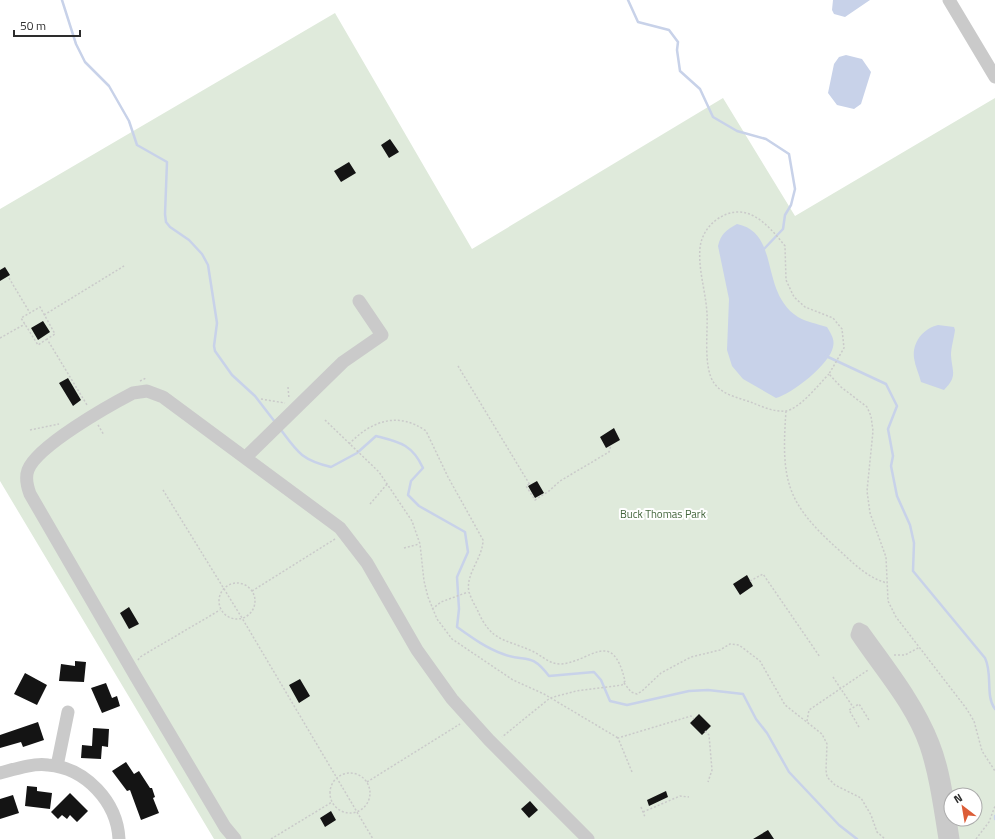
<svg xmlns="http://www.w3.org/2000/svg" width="995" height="839" font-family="'Titillium Web',sans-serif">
	<rect width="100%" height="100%" fill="#fff"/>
	<path fill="#dfeadb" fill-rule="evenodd" d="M335,13L472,249L723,98L795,216L995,98V839H214L0,481V209ZM951,795H975V819H951Z"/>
	<path fill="#c8d2e9" d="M833,0H870L845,17L834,14L832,10Z
		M846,55L862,59L871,72L861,104L854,109L837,105L828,93L834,64L839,57Z
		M737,224C781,233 759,292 798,317C806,322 818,324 827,327C831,334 835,339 833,347C830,364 792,394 776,398L743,379L732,366L727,350L729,299L718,246C721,234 726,230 737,224Z
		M938,325L954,327L955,330C954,338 951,348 951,355C952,372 958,376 944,390L921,382C919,374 915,366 914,358C912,342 924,328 938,325Z"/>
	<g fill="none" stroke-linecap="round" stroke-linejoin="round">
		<path stroke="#c8d2e9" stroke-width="2.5" d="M62,0L76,44L85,62L109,86L129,121L137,145L167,162L165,214L166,222L170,227L189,240L202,254L208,265L217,323L214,346L215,351L232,375L255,396L275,422
			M628,0L638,22L669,30L678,42L677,50L680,71L700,89L713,117L737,131L766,139L789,154L795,189L791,205L785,215L783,229L763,250
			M826,356L886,384L897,406L888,429L893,456L891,466L897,496L910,525L914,543L913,571L985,658C993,674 985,696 995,709
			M281,430C298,453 302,460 331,467L357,453L376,436C399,442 412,444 423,468L411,481L408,495L419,506L465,532L468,552L457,577L459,609L457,627C471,637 486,648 503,654C526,663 530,651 549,676L594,672L601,680L610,701L627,705L689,691L708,690L743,694L756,719L767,733L789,772L839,825L857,839
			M995,816V819"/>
	</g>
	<path fill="#141414" d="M390,139L399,152L389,158L381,145Z
		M349,162L356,173L341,182L334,171Z
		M5,267L10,275L0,281V270Z
		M43,321L50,332L38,340L31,328Z
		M68,378L81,400L73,406L59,383Z
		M614,428L620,440L606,448L600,437Z
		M537,481L544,493L535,498L528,486Z
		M747,575L753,586L740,595L733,584Z
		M129,607L139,624L129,629L120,613Z
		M75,661L86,662L84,682L59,681L61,664L75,666Z
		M25,673L47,685L37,705L14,694Z
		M300,679L310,696L299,703L289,685Z
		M106,683L112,698L117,696L120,706L102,713L91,688Z
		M699,714L711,726L702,735L690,723Z
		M38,722L44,740L23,747L21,742L0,748V735Z
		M93,728L109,729L108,747L102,746L101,759L81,758L82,745L92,746Z
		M126,762L134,774L139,771L150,788H152L155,797L153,798L159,813L141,820L130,790L127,791L112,771Z
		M27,786L37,787V791L52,793L50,809L25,806Z
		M666,791L668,797L649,806L647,800Z
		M70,793L88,811L77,822L70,815L67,819L62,815L58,819L51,812Z
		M13,795L19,813L0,819V799Z
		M530,801L538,810L529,818L521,809Z
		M331,811L336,820L325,827L320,818Z
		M768,830L774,839H753Z"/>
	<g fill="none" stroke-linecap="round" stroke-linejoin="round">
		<path stroke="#cacaca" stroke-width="1.5" stroke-dasharray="2 2" stroke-linecap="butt" d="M9,278L30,313
			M44,315L124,266
			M0,338L25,324
			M47,339L38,345L21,318L40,307L55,334L47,339L87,405
			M458,366L530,485
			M829,374C819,384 799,410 785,411C774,412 763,407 753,403C740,398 722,395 714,383C703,367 708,333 707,314C706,292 698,270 700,248C701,237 707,227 716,220C745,199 767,223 785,246L786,280L794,297L805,307L833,318L842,329L844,348L829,374L841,387L867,407L871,416L873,431L867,491L870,513L886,557L888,601L896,617L966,708L974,721L982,751L995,771
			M140,381L146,378
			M288,387L289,399
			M261,399L285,403
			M786,411C781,481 786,503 840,551C854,564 868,578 887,583
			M325,420L379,472L412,521L420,544L424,581L428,597L437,619L452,639L513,680L544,694L618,738
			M98,425L104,435
			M30,430L59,424
			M349,444C371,421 398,411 426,431L448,477L483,540C483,558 465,574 469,592C471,598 474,604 477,609C491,642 503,638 532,651C541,655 549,664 560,664C590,663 612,626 625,681L622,685L576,691L550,698L502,737
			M529,484L526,486L535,500L549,491L560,481L609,452L611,445
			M163,490L242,618L373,839
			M370,504L388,483
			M404,548L419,544
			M750,581L763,574L820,657
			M219 601a18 18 0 1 1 36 0a18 18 0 1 1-36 0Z
			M252,591L335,539
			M432,609L441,602L468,592
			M894,655H905L920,647
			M138,660L140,657L220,610
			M833,677L853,707
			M624,683L631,692L637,694L642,691L661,673L691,657L720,650L730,644L739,645L760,661L785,705L822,734L827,744L826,770L827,777L835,785L861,798L871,815L877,832L885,839
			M807,721L809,710L868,670
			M859,727L849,710L859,704L869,720
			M705,731L709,735L712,770L708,782
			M632,772L618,738L691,716L694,719
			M330 793a20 20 0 1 1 40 0a20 20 0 1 1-40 0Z
			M367,782L460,724
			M641,807L645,817
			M643,812L680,796L689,797
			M271,839L332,802
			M976,839L989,822L995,806"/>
		<path stroke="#cacaca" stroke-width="13" d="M949,0L995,77
			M246,457L343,362L382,335L359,301
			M57,766L68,712
			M0,773C15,769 33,763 48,765C86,768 117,802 119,839
			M235,839L225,827L136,677L30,494C27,486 25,478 28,470C37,446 108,406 133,393L147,391L163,397L340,528L367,563L417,650L452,699L489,740L588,839
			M945,839C940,808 936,776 926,746C912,705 880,670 857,635L859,629L863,631C888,666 917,702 933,743C945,773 948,807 953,839"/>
	</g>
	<g text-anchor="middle" stroke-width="4" stroke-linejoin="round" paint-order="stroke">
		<g font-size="11" fill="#44663d" stroke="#fff">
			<text x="663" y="518">Buck Thomas Park</text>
		</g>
	</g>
	<g transform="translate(963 807) rotate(329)"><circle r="19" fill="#ffffff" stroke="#ababab"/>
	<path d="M0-3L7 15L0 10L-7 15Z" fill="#dc5d37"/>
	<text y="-6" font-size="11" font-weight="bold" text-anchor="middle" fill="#2d2d2d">N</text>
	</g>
	<path d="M14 30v6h66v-6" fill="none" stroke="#2d2d2d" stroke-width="2"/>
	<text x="20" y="30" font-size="12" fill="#2d2d2d" stroke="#ffffff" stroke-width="3" paint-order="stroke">50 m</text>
</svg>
